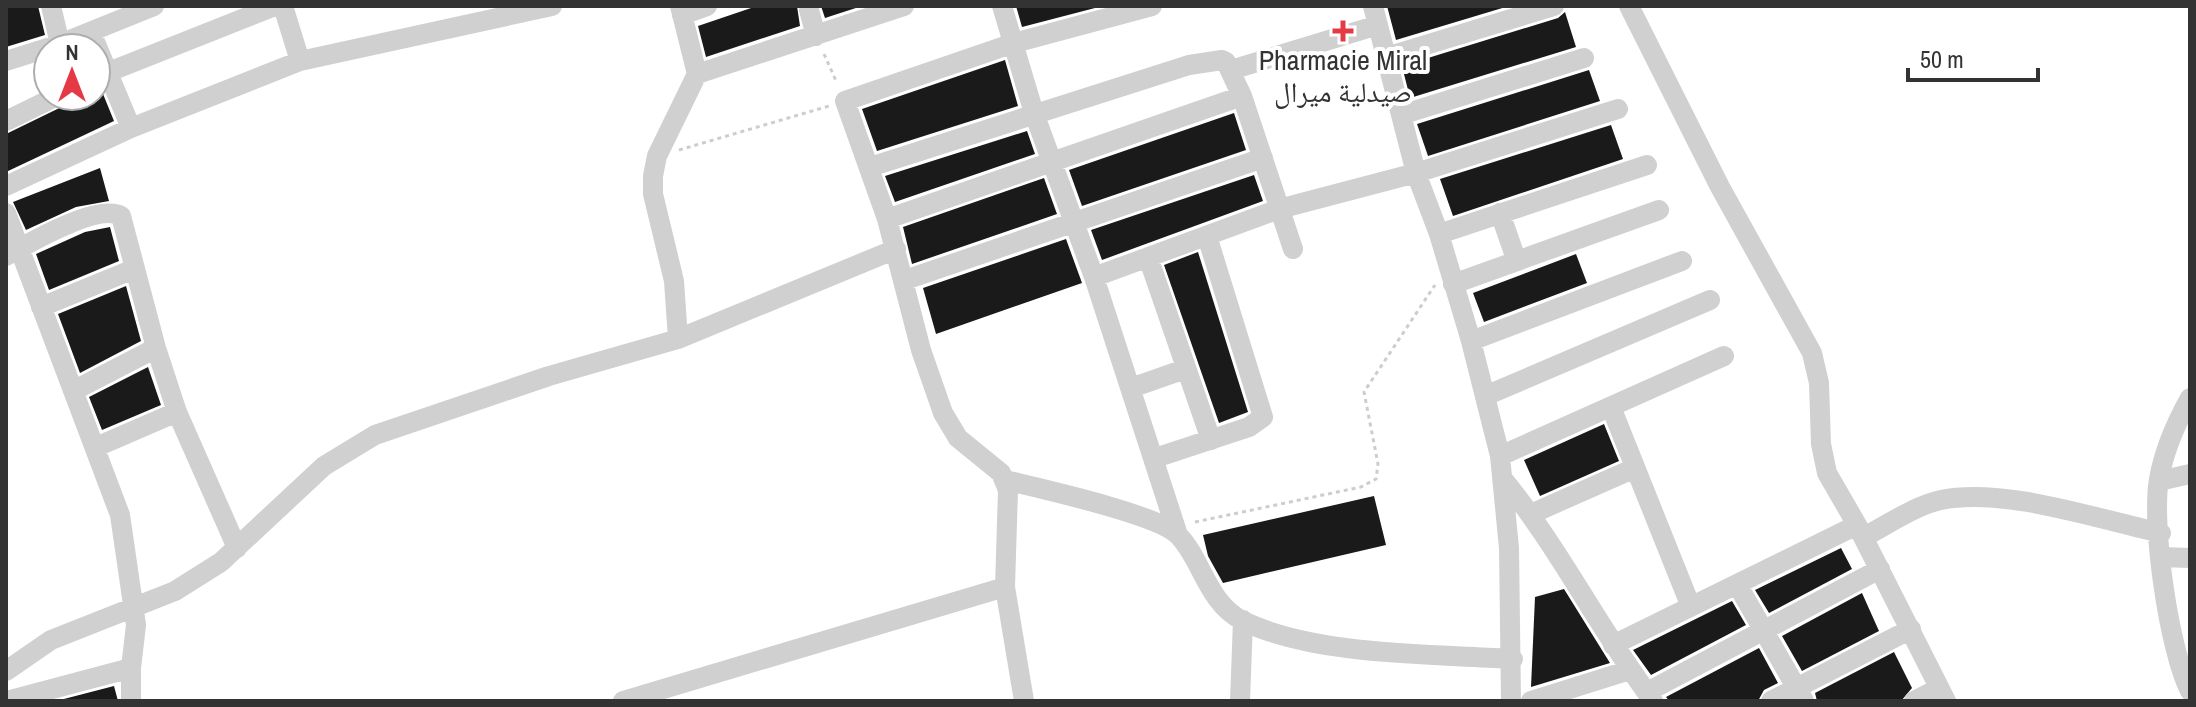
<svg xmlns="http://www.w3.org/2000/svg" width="2196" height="707" font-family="'Archivo Narrow','Noto Naskh Arabic',sans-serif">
	<rect width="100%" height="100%" fill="#fff"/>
	<path fill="#1a1a1a" d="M6,6H38L45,35L6,47Z
		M757,6H797L800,26L706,57L698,26Z
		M821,6H862L825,18Z
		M1016,6H1094L1095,8L1022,27Z
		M1387,6H1509L1396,40Z
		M1565,12L1576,47L1410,98L1402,66L1558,18Z
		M1005,60L1018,106L877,151L862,109Z
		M1589,70L1600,101L1428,156L1417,124Z
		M101,89L114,121L6,172V134L84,96H96V91Z
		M1234,113L1246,150L1082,206L1069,170Z
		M1611,125L1623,159L1453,216L1440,179Z
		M1027,131L1035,154L895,202L885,176Z
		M100,168L109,201L76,207L26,230L13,202Z
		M1254,175L1263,201L1102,260L1091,230Z
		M1044,178L1057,214L912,264L903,227Z
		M110,227L119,261L49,290L36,254L85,232Z
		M1066,239L1082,283L936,334L923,288Z
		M1198,252L1248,412L1219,423L1164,265Z
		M1576,254L1587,283L1484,322L1473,293Z
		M126,286L141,341L80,373L58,314Z
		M148,367L161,405L102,430L89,397Z
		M1604,424L1619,461L1540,496L1524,460Z
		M1374,496L1386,545L1223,583L1208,556L1203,535Z
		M1841,548L1852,569L1769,613L1755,590Z
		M1564,589L1610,663L1531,687L1535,597Z
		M1862,593L1879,631L1802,671L1782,636Z
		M1732,601L1746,625L1651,675L1633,650Z
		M1759,648L1778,683L1764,690L1758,701H1669L1666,697Z
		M1894,652L1912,688L1901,701H1817L1815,693Z
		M114,686L118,701H60V700Z"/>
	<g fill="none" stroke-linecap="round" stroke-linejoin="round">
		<path stroke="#cdcdcd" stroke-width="3" stroke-dasharray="4 4" stroke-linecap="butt" d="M824,54L837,83
			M679,150L829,106
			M1195,522L1361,487L1376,479L1378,464L1364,392L1435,285"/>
		<path stroke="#d0d0d0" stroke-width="20" d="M51,6L60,44
			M283,6L300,61
			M1002,6L1034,113L1094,277L1178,535
			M1373,6L1416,173L1439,234L1471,341L1500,456L1509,548L1511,701
			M1629,6L1720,187L1812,353L1819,383L1821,444L1827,473L1857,525L1946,701
			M809,10L816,36
			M682,15L707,6
			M91,32L131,128
			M1386,57L1554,6
			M6,61L60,44L154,6
			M1231,70L1378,25
			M697,74L904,6
			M96,77L275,6
			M1404,114L1584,58
			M6,121L57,96
			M870,167L1189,65L1222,60L1226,62L1242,96L1293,249
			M6,186L131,128L300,61L552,6
			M6,213L120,515L136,625L131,668V701
			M1500,213L1516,259
			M887,219L1242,96
			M1439,234L1647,165
			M6,256C29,243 98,203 121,216L156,348L177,412L237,548
			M1148,257L1211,440
			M1094,277L1279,209L1416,173L1618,109
			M905,280L1263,158
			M1453,284L1659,210
			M41,307L134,269
			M678,339L674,281L653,194V176L657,156L697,74L680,6
			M1471,341L1682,261
			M1131,388L1185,369
			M73,391L156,348
			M1485,396L1710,300
			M2190,398C2176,423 2164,451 2159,479C2151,525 2169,650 2190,691
			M1611,407L1691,607
			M96,447L177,412
			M1500,456L1724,356
			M1155,458L1249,427L1263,417L1207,236
			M1503,479C1560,549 1599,629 1653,701
			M1005,480C1038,488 1157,514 1178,535C1202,559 1207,603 1243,621C1316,656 1432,654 1513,659
			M2159,481L2190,474
			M1531,514L1635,468
			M1864,537C1887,525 1916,505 1941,500C2003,487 2098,519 2161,533
			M2162,557L2190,558
			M1737,584L1804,701
			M1613,645L1857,525
			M6,671L51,640L175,591L221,562L324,466L375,435L549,376L678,339L896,249
			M1647,692L1880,569
			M7,701L131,668
			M623,701L1005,587
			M1024,701L1005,587L1008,490L1001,473L958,438L943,413L921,350L887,219L845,101L1014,43L1152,6
			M1240,701L1243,620
			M1531,701L1630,670
			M1771,701L1911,629
			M1914,701L1939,688"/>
	</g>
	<path fill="#e63946" stroke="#fff" stroke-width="3" d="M1339 19h8v8h8v8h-8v8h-8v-8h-8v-8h8z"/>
	<g text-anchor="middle" stroke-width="8" stroke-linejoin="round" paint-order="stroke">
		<g font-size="28" fill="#333" stroke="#fff">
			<text x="1343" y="70">Pharmacie Miral<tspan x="1343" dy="32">صيدلية ميرال</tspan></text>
		</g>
	</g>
	<rect width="2196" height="707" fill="none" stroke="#333333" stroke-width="16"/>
	<g transform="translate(72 72)"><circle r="38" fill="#ffffff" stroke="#adadad" stroke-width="2"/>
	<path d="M0-6L14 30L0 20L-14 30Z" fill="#e63946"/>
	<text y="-12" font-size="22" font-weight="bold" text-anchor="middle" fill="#333333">N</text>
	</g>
	<path d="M1908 68v12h130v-12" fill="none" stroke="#333333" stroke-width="4"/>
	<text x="1920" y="68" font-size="24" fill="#333333" stroke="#ffffff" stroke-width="6" paint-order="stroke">50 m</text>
</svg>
